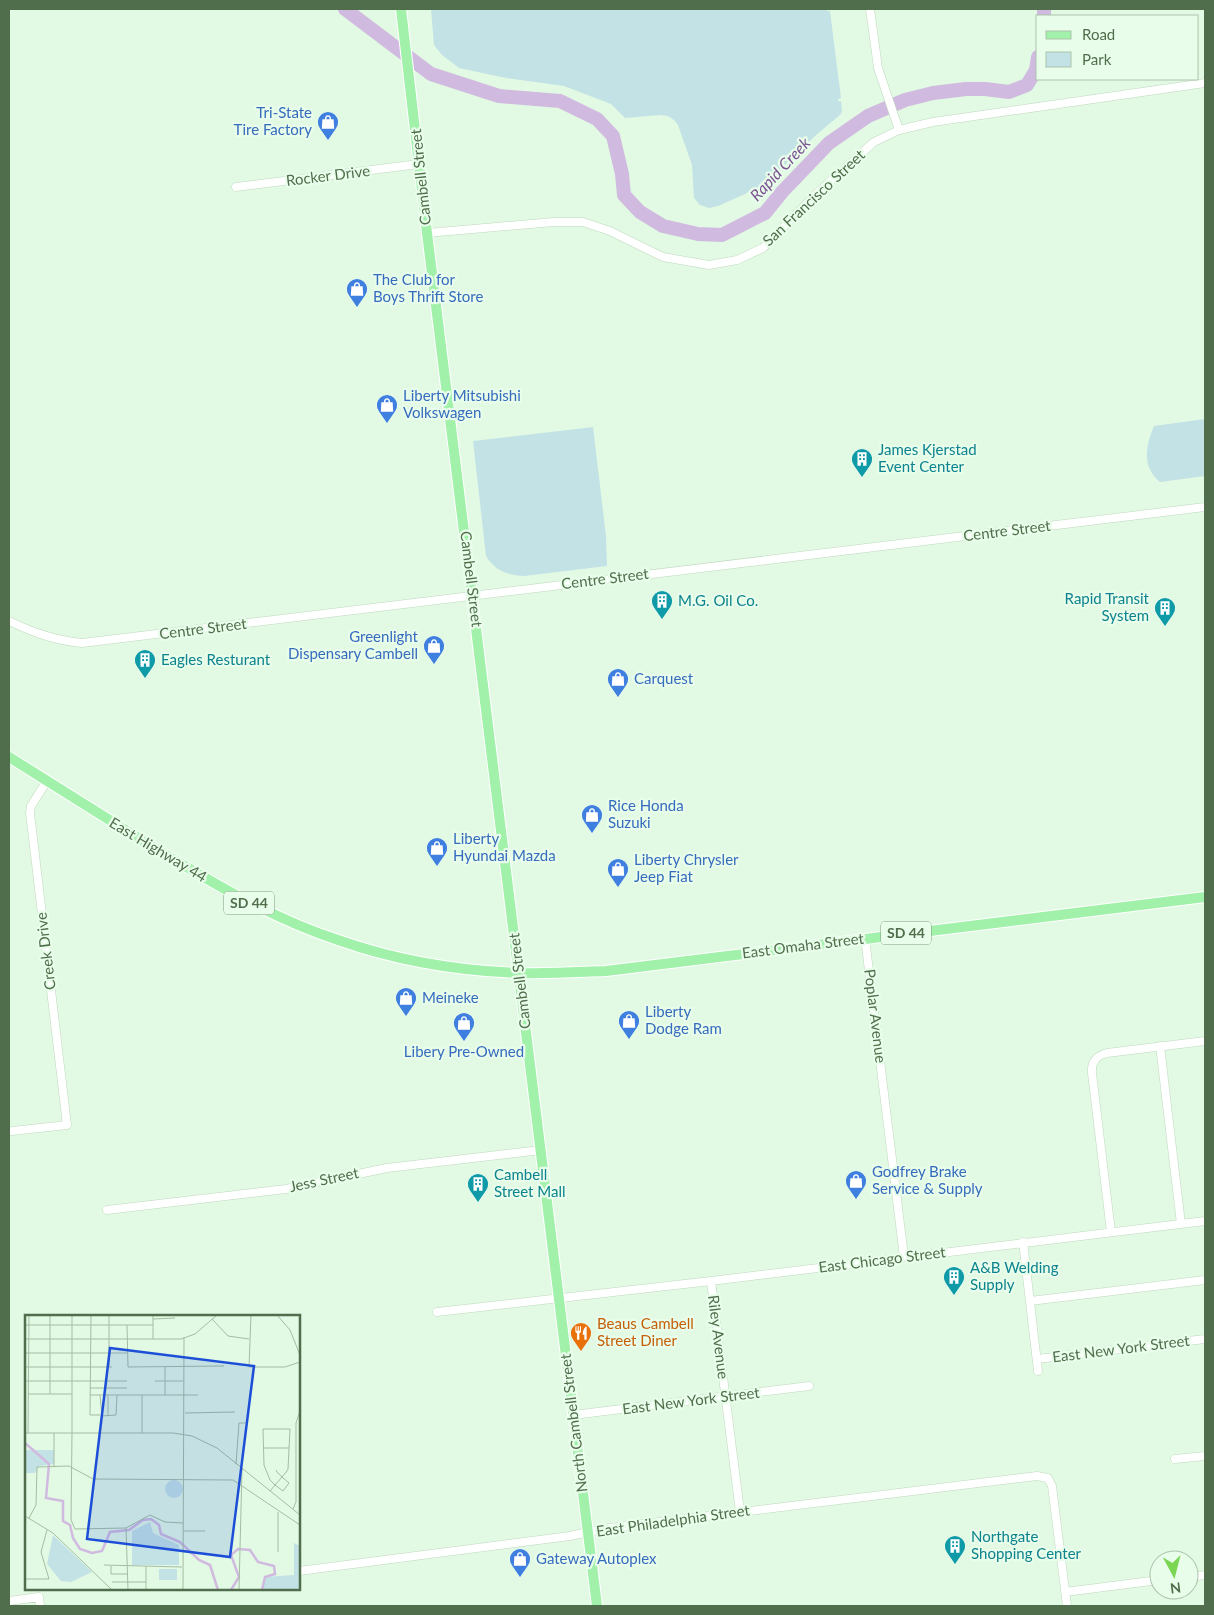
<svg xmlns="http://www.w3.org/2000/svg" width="1214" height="1615" font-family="Lato,sans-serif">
	<rect width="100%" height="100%" fill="#e2f9e4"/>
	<path fill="#c3e2e5" d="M431,9H829L827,11H830L841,98L838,99V101H841L842,111L841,114L816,135L767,182L745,194L718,206L709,208L700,205L694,198L692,165L678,125L674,120L668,116L660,115L625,118L611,104L564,86L506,78L459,68L442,55L434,45Z
		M1205,419V476L1160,482C1141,466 1146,446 1154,426Z
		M593,427L606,536L607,566L524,576C508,575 495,571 486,556L473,441Z"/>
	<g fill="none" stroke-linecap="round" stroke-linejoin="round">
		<path stroke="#d1bae0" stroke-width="14" d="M345,9L431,74L499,96L560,101L597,119L613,136L622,174L624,195L640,212L663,226L698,234L722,235L765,213L782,192L829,143L868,116L905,100L933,93L966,89H985L1009,92L1027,85L1036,70L1038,57
			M1044,16V9"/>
		<g stroke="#bed9bd" stroke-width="9">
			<path id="minor" d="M870,9L878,68L899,130
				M236,187L419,164
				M427,233L554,222H583L610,231L663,257L709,265L737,260L763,248L815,195L874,142L899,130L933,122L1205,83
				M9,621C34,633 54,640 82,643L1205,507
				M865,938L904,1257
				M1160,1046L1181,1224
				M12,1131L67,1125L30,813L31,806L47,781
				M107,1210L286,1189L387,1168L541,1150
				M1111,1232L1092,1073C1091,1062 1096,1056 1107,1053L1205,1041
				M1023,1242L1038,1371
				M711,1281L740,1512
				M1030,1301L1205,1280
				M437,1312L711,1281L1205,1221
				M1037,1359L1205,1339
				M573,1415L809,1386
				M1175,1459L1205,1456
				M299,1571L570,1536L602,1529L1037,1476L1048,1478L1052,1486L1067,1606
				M1189,1577L1205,1575
				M1065,1592L1159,1580
				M9,1601L39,1597L40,1606"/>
		</g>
		<g stroke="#fff" stroke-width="12">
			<path id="major" d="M401,9L427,233L597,1606
				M9,757C53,785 98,813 143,841C206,879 268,917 338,940C395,960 459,971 520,973C549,974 578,972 606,971L1205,897"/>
		</g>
		<use href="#minor" stroke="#fff" stroke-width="8"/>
		<use href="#major" stroke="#a1f1aa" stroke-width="10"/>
	</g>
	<defs>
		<g id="shop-pin" transform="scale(1.125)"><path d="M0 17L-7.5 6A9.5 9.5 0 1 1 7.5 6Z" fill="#3f7fe0" stroke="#e8fdea"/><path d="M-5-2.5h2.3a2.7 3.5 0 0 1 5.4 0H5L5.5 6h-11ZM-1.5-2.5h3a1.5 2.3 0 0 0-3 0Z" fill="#fff"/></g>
		<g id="building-pin" transform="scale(1.125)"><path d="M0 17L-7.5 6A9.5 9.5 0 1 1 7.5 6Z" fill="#0f9aa8" stroke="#e8fdea"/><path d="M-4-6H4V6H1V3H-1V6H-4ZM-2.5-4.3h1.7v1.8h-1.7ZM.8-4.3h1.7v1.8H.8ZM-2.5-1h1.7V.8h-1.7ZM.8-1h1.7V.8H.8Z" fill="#fff"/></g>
		<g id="restaurant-pin" transform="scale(1.125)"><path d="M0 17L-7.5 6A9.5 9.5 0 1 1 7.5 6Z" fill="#e8710a" stroke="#e8fdea"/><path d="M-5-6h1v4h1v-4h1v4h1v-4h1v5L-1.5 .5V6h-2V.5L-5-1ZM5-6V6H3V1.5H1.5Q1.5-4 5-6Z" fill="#fff"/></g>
	</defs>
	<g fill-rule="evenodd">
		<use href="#shop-pin" x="328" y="122"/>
		<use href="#shop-pin" x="357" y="289"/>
		<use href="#shop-pin" x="387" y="405"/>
		<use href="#building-pin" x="862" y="459"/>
		<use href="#building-pin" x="662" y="601"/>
		<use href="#building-pin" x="1165" y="608"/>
		<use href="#shop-pin" x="434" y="646"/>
		<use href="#building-pin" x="145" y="660"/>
		<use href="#shop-pin" x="618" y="679"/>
		<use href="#shop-pin" x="592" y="815"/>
		<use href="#shop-pin" x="437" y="848"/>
		<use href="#shop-pin" x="618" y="869"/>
		<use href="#shop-pin" x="406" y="998"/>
		<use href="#shop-pin" x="629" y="1021"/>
		<use href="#shop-pin" x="464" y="1023"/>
		<use href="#shop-pin" x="856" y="1181"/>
		<use href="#building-pin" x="478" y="1184"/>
		<use href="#building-pin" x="954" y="1277"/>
		<use href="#restaurant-pin" x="581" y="1333"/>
		<use href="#building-pin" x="955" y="1546"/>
		<use href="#shop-pin" x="520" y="1559"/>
	</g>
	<g text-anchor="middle" stroke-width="4.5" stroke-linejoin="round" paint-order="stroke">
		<g fill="#e8fdea" stroke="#7e997b" stroke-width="1">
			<rect x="224" y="891.5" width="50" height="23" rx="4"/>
			<rect x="881" y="921.5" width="50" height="23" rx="4"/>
		</g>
		<g font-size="14" font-weight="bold" fill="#516e4c">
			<text x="249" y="908">SD 44</text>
			<text x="906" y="938">SD 44</text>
		</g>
		<g font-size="15" fill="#366cbe" stroke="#e8fdea" text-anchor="start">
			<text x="312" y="118" text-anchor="end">Tri-State<tspan x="312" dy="17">Tire Factory</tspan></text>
			<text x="373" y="285">The Club for<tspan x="373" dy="17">Boys Thrift Store</tspan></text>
			<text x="403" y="401">Liberty Mitsubishi<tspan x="403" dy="17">Volkswagen</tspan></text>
			<text x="418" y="642" text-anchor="end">Greenlight<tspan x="418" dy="17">Dispensary Cambell</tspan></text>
			<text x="634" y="684">Carquest</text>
			<text x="608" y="811">Rice Honda<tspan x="608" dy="17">Suzuki</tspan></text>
			<text x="453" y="844">Liberty<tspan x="453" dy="17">Hyundai Mazda</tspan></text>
			<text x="634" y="865">Liberty Chrysler<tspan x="634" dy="17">Jeep Fiat</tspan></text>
			<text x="422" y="1003">Meineke</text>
			<text x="645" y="1017">Liberty<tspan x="645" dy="17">Dodge Ram</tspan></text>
			<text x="464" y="1057" text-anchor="middle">Libery Pre-Owned</text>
			<text x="872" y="1177">Godfrey Brake<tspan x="872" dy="17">Service &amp; Supply</tspan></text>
			<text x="536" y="1564">Gateway Autoplex</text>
		</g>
		<g font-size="15" fill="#516e4c" stroke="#e8fdea">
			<text transform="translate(328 176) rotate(-7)" y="5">Rocker Drive</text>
			<text transform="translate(421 177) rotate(-96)" y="5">Cambell Street</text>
			<text transform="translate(814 198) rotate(-43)" y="5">San Francisco Street</text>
			<text transform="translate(1007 531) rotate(-7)" y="5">Centre Street</text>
			<text transform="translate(471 579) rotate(83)" y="5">Cambell Street</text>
			<text transform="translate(605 579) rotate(-7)" y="5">Centre Street</text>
			<text transform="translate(203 629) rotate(-7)" y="5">Centre Street</text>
			<text transform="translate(158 850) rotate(31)" y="5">East Highway 44</text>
			<text transform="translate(803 946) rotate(-7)" y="5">East Omaha Street</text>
			<text transform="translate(46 951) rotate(-97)" y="5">Creek Drive</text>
			<text transform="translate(520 981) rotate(-97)" y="5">Cambell Street</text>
			<text transform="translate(875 1016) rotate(83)" y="5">Poplar Avenue</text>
			<text transform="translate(324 1180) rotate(-12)" y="5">Jess Street</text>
			<text transform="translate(882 1260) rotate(-7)" y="5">East Chicago Street</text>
			<text transform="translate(718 1337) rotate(83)" y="5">Riley Avenue</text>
			<text transform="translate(1121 1349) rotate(-7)" y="5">East New York Street</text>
			<text transform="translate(691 1401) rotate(-7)" y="5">East New York Street</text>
			<text transform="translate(574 1423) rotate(-97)" y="5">North Cambell Street</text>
			<text transform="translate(673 1521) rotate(-8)" y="5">East Philadelphia Street</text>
		</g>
		<g font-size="15" fill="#0d838f" stroke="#e8fdea" text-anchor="start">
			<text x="878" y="455">James Kjerstad<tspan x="878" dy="17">Event Center</tspan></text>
			<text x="1149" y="604" text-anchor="end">Rapid Transit<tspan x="1149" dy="17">System</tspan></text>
			<text x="678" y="606">M.G. Oil Co.</text>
			<text x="161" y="665">Eagles Resturant</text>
			<text x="494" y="1180">Cambell<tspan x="494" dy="17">Street Mall</tspan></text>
			<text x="970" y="1273">A&amp;B Welding<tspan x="970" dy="17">Supply</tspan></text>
			<text x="971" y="1542">Northgate<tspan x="971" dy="17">Shopping Center</tspan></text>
		</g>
		<g font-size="15" fill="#c56008" stroke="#e8fdea" text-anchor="start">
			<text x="597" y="1329">Beaus Cambell<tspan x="597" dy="17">Street Diner</tspan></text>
		</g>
		<g font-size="16" font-style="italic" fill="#7b5292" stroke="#e8fdea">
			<text transform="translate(780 169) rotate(-47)" y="6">Rapid Creek</text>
		</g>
	</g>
	<g transform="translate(25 1315)">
		<rect width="275" height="275" fill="#e2f9e4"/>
		<path d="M0,135H29V149L14,151L10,158H0ZM140 174a9 9 0 1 1 18 0a9 9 0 1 1-18 0ZM125,207L128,218L154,230V250H107V216ZM28,220L67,257L46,267L36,266L22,249ZM269,228L275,231V275H237L240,262L269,260ZM134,254H152V265H134Z" fill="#c3e2e5"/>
		<path fill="none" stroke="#d1bae0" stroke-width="2.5" d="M0,128L24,149L21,183L38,186V206L45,210L48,223L55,234L67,238L77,236L85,217L104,215L118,205L126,204L134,210L136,219L155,227L174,245L185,250L193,275M206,275L214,262L206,240L213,234L225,235L233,247L249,251L250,259L240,262L237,275"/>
		<path fill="none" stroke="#a4bda2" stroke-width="1" d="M47,0V118M66,0L65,100H75M128,0V24M226,0L224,52H260L275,47M252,0L265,15L275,40M128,4L150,3M187,4L203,21L224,24M0,10H128M102,10L103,52L199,51M0,24H156L170,19L192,0M0,38H102M0,52H87M84,52V0M140,52V80M0,66H102M130,66H158M65,73H102M3,79H47M25,79V0M65,80H173M75,80L77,101L91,100L92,80M117,80V118M160,98L210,97M83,101V80M0,118H148L167,121L192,133L275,200M3,118L4,0M47,118L46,205L50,214L101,213L125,200L140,207L158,208M238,133H264M211,149L214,108H220M29,151V118M245,176L250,170L257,162L262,156L263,154L265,114H238L239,150L245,165L250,170L258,176L264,168L257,162L252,157L251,155M268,194L271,187V108L275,96M253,197V237M0,201L28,218L87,275M4,203L11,190L12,152L44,151L68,164L208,165L275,210M101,213L103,275M158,216H180M79,250L157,252M86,251V259H102M0,264H24L16,237L22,215M87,267H121M121,275V251M158,275L159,22M214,275L217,153"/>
		<path fill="#1d4ed8" fill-opacity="0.15" stroke="#1d4ed8" stroke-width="2.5" d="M85,33L229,51L205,242L62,224Z"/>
		<rect width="275" height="275" fill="none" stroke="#516e4c" stroke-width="2.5"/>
	</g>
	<rect width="1214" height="1615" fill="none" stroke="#516e4c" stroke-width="20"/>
	<rect x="1036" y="15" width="162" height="65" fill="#e8fdea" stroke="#acc4ab"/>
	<rect x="1046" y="31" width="25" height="8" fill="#a1f1aa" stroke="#acc4ab"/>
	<text x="1082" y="40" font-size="15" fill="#516e4c">Road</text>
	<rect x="1046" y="52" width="25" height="15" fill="#c3e2e5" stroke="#acc4ab"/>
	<text x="1082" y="65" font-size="15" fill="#516e4c">Park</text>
	<g transform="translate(1174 1575) rotate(173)"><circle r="24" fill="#e8fdea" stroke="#acc4ab"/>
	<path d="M0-4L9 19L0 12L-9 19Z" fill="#7bd654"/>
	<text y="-8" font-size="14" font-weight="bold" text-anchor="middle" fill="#516e4c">N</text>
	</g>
</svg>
